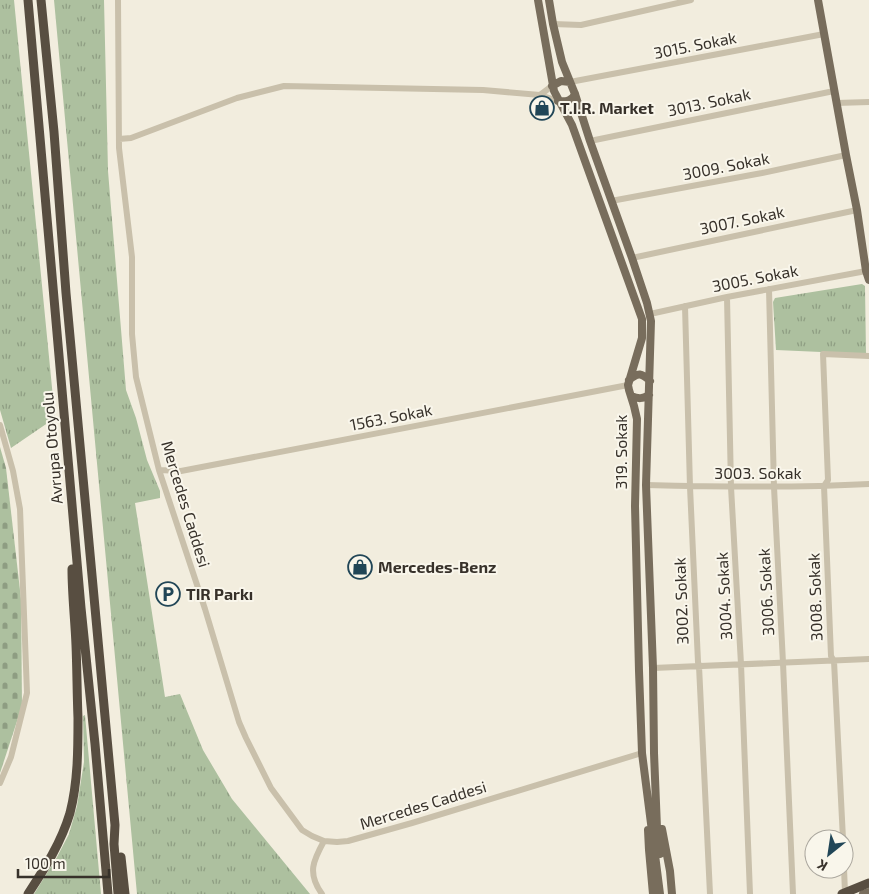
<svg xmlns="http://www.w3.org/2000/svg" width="869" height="894" font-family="'Exo 2',sans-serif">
	<defs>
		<pattern id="grass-tufts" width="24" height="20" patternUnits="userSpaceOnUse" patternTransform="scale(1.25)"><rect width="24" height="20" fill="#adc09f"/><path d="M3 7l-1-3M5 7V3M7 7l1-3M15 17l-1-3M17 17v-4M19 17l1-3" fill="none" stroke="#8e9d82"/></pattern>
		<pattern id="cemetery-stones" width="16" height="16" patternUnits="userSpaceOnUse" patternTransform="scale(1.25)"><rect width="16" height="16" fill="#adc09f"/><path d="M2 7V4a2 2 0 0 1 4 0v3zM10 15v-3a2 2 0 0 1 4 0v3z" fill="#8e9d82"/></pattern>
	</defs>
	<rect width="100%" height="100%" fill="#f2edde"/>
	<path fill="url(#grass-tufts)" d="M0,0H14L55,418L11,448L0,410Z
		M54,0H104L108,171L126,390L136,418L147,460L160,491V498L135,503L165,697L180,694L203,750L232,799L310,894H137Z
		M862,284L865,286L866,354L776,350L773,302L775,298Z
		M85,715L101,894H34L57,857L69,834L77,806L84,762L83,716Z"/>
	<path fill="url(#cemetery-stones)" d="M0,447L6,468L21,599L22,706L0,773Z"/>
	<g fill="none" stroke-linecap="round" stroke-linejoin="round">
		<path stroke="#c9c0ab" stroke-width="6" d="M118,0L119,148L132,257V334L136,377L159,470L205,609L239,722L246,738L271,788L302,830L312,836L324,841L337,842L348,841L412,823L642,753
			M553,24L581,25L691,0
			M570,82L824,34
			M540,95L552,86
			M836,103L869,102
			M119,139L131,138L237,98L284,86L483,90L540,95L558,101
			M590,141L834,91
			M611,201L762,173L846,155
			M632,258L857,210
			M769,289L774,487L783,663L793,894
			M727,297L731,487L741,664L750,894
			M685,306L690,487L698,662L699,666L710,894
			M650,314L727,297L866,271
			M0,425L13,471L20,509L27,693L11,757L0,783
			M159,470L181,471L628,385
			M646,485C721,487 795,488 869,484
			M653,668L869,659
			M843,839L834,661L831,656L824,486L828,480L823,354L869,356
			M844,868L845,893
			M322,894C307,873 313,861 324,841"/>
		<path stroke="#786d5c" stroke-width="8" d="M538,0L554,91L572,125L642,319V338L628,385L629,390L634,406L637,419L635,506L639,671L642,753L660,894
			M549,0L553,24L562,62L575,94L590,141L632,258L647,303L651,321L646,485L653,668L654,753L657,828L660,854
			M818,0L846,155L857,210L866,271L869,280
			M552,86L561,81L570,82
			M558,101C566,102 572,101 575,94
			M629,380C638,372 642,373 650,381
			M631,396C639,399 642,399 649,395
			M662,829L670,871L672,894
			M648,830L649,850L653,894
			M863,894L869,892"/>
		<path stroke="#584e41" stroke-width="9" d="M28,0L81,608L95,744L108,894
			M41,0L54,132L66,293L115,825L114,844L118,894
			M121,857L125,894
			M28,894C45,868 61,843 70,813C78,782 78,749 78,718C77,693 77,669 76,645C75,620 72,594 72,569
			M842,894L869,883"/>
	</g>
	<defs>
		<g id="shop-ring" transform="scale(1.25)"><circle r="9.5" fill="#f9f6eb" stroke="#214657" stroke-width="1.5"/><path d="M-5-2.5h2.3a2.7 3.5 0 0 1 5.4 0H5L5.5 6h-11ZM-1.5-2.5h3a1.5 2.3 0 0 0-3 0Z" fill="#214657"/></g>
		<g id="parking-ring" transform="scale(1.25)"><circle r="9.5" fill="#f9f6eb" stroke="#214657" stroke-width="1.5"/><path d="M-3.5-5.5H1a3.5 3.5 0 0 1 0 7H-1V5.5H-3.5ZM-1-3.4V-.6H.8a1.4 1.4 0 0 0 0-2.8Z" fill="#214657"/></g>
	</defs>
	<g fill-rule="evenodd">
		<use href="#shop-ring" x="542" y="108"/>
		<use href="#shop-ring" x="360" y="567"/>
		<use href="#parking-ring" x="168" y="594"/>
	</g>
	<g text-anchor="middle" stroke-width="4" stroke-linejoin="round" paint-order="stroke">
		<g font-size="16" fill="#37312a" stroke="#f9f6eb">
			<text transform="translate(695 45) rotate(-11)" y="6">3015. Sokak</text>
			<text transform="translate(709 102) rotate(-12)" y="6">3013. Sokak</text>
			<text transform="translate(726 166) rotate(-11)" y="6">3009. Sokak</text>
			<text transform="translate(742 220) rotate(-12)" y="6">3007. Sokak</text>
			<text transform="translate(755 278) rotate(-11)" y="6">3005. Sokak</text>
			<text transform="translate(391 417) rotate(-11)" y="6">1563. Sokak</text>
			<text transform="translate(52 448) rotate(-95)" y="6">Avrupa Otoyolu</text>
			<text transform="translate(621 452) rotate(-90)" y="6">319. Sokak</text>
			<text x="758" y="479">3003. Sokak</text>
			<text transform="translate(186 504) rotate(73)" y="6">Mercedes Caddesi</text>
			<text transform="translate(766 592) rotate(-93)" y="6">3006. Sokak</text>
			<text transform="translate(724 596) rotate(-93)" y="6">3004. Sokak</text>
			<text transform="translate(815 597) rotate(-92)" y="6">3008. Sokak</text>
			<text transform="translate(681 601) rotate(-92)" y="6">3002. Sokak</text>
			<text transform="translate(423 805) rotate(-17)" y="6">Mercedes Caddesi</text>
		</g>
		<g font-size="16" font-weight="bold" fill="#37312a" stroke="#f9f6eb" text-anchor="start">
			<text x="560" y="114">T.I.R. Market</text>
			<text x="378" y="573">Mercedes-Benz</text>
			<text x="186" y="600">TIR Parkı</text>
		</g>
	</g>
	<g transform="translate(829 854) rotate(210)"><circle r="24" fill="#f9f6eb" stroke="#aba79e"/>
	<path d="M0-4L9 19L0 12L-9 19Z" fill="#214657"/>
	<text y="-8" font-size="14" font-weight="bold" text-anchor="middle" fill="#37312a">K</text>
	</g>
	<path d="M18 869v8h91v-8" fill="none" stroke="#37312a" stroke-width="2.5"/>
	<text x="25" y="869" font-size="15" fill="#37312a" stroke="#f9f6eb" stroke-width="4" paint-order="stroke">100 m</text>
</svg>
